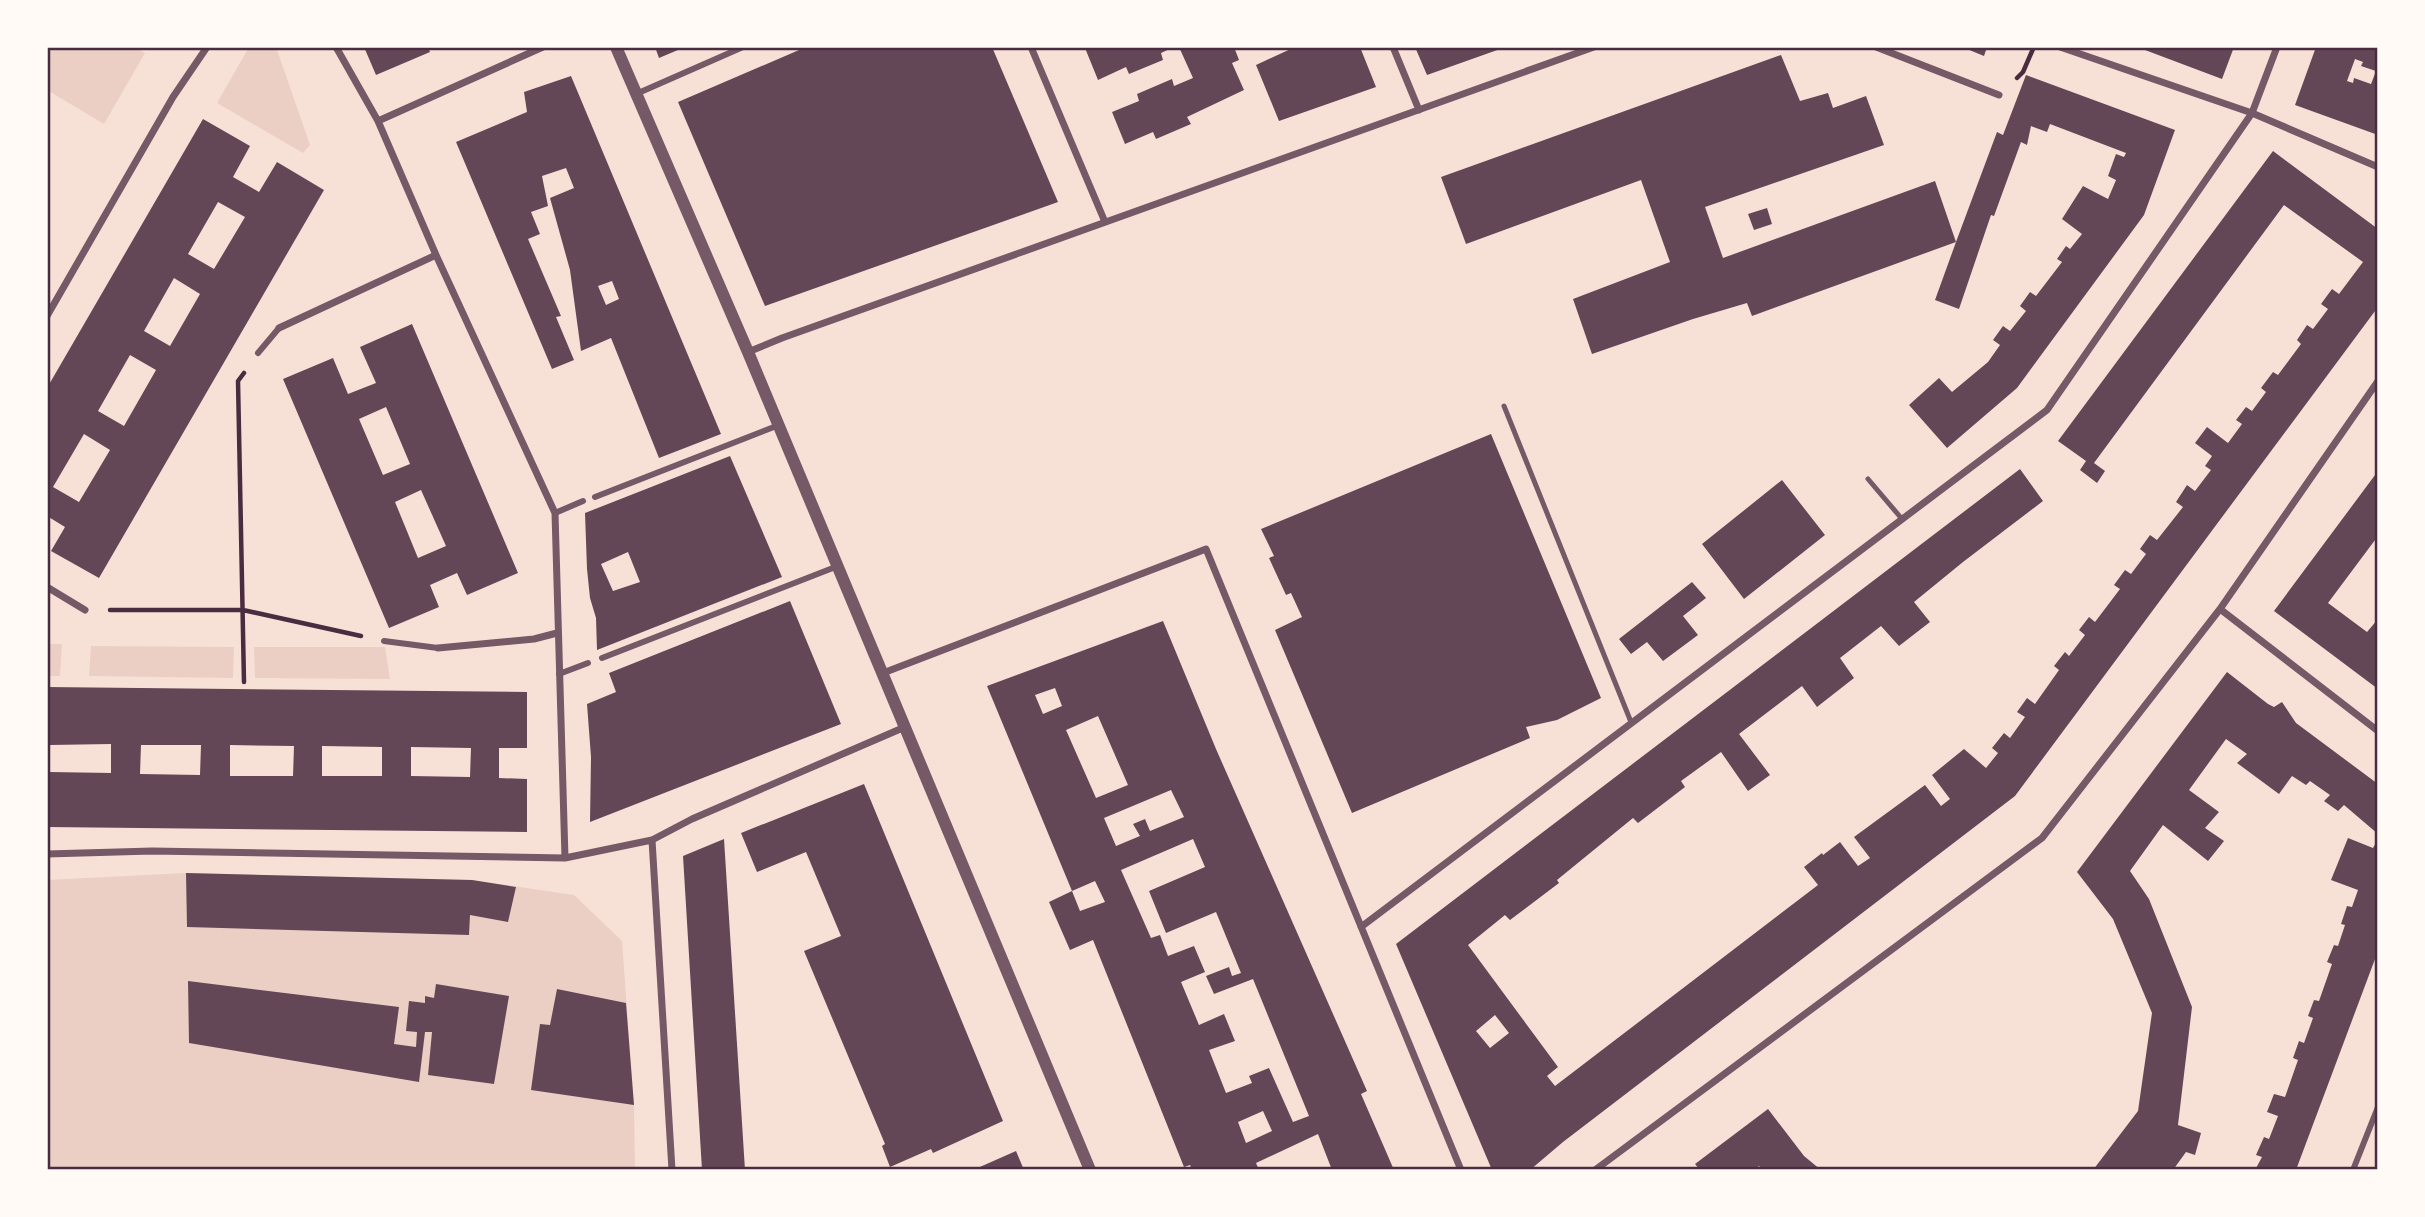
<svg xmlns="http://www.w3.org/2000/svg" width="2425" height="1217" font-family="Poppins,sans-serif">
	<rect width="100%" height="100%" fill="#f7e1d7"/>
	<path fill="#ebcfc5" d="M47,47H135L145,53L104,124L47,90Z
		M249,47H276L310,145L303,153L217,103Z
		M47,644H62L60,676H47Z
		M91,646L234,647L233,678L89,676Z
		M254,647H385L390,679L255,678Z
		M186,873L472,880L574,895L622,941L634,1105L635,1170H47V880Z"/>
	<path fill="#644757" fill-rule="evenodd" d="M364,47H428L430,52L376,75Z
		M655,47H685L659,58Z
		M806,47H992L1058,202L765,306L678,102Z
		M1174,47L1161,53L1163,60L1129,74L1126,67L1098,80L1085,48Z
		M1179,47H1234L1239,60L1232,63L1244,90L1187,117L1191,124L1156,139L1153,132L1125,144L1112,112L1139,101L1137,94L1172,79L1174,86L1193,78Z
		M1295,47H1360L1376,87L1279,121L1256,65Z
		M1415,47H1503V48L1427,75Z
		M1962,47H1987L1984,56Z
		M2137,47H2234L2222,79Z
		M2316,47H2378V135L2295,105ZM2355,59L2363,62L2361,66L2376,71L2371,84L2354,78L2353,83L2347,81Z
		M1781,55L1800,101L1828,93L1833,108L1866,96L1884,145L1705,207L1723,258L1935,181L1956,242L1997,132L2003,135L2026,75L2175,130L2144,215L2017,388L1947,448L1909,405L1939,378L1952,392L1988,362L2000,345L1993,340L2003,326L2010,331L2026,311L2020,306L2030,292L2036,296L2062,262L2057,259L2066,246L2070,249L2082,234L2062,219L2083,186L2108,199L2116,180L2108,176L2116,154L2124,157L2126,153L2050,124L2047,132L2031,126L2027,145L2021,142L1994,216L1991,215L1959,309L1935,300L1956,242L1752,316L1747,303L1693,319L1592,354L1573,299L1670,262L1641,180L1466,244L1441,177Z
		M571,76L721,434L659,458L611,338L581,351L570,270L550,198L574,188L566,168L542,176L548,206L531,212L540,234L528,239L561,316L556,317L574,360L552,369L456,142L527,112L524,92ZM612,281L619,299L606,305L598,286Z
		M203,119L250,146L233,177L259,192L277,162L324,190L99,578L51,551L65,527L47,516V388ZM218,202L245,217L214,269L188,254ZM174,278L200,294L170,346L144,331ZM130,355L156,370L124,426L98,411ZM84,434L110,450L79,502L53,487Z
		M2273,151L2378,229V307L2015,796L1563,1142L1530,1170H1492L1396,944L2020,469L2043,501L1963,562L1914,602L1930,622L1899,646L1881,626L1840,658L1854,678L1817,707L1802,686L1739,734L1770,775L1748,791L1721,752L1681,781L1685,787L1638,823L1633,818L1557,880L1559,883L1510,920L1505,915L1468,945L1558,1067L1547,1076L1555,1086L1818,885L1804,867L1822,853L1823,855L1840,842L1858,866L1870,858L1854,837L1925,785L1941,806L1950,799L1932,775L1964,749L1986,768L1998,753L1992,748L2004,733L2010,738L2025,717L2017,712L2027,698L2035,704L2059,670L2054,666L2065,652L2069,656L2085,635L2079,630L2089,617L2095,622L2120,589L2114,585L2125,570L2131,574L2146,554L2140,549L2150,535L2157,540L2183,507L2176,502L2187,485L2195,491L2211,470L2205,466L2212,456L2195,443L2207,427L2228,443L2242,424L2236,420L2246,407L2252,411L2266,392L2261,388L2273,372L2278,375L2301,344L2297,340L2307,325L2313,329L2328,309L2321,304L2332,289L2339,294L2363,262L2284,205L2094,463L2105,471L2097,483L2080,470L2086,461L2058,441ZM1495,1015L1509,1033L1490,1048L1476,1031Z
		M1767,208L1772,224L1754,230L1748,214Z
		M412,324L518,573L467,595L457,573L430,585L439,607L389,628L283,379L333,358L348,394L376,383L360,347ZM386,407L410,464L383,475L359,419ZM421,490L446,546L418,558L395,502Z
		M1491,434L1601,698L1557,720L1526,727L1530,738L1352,813L1275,630L1302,617L1291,593L1286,595L1269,558L1274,556L1261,529Z
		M730,456L782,577L597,650L596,618L590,598L587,569L585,513ZM628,552L640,582L613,591L601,564Z
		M2378,471V536L2328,603L2367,632L2378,619V689L2274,611Z
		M1782,480L1825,535L1744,599L1702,544Z
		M1692,582L1706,598L1683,616L1698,635L1663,661L1647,642L1631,654L1619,639Z
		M790,601L841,724L590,822L591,757L587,704L616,692L609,673Z
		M1163,621L1216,749L1367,1091L1361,1094L1394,1170H1332L1318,1134L1256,1163L1259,1170H1192L1190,1165L1184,1167L1093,940L1070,950L1049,902L1072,891L1080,911L1105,902L1095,881L1072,891L987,686ZM1055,688L1062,706L1043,714L1035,695ZM1098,716L1128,785L1096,798L1066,730ZM1171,790L1184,817L1150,831L1145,819L1133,824L1140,836L1116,846L1104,818ZM1193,839L1205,867L1149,891L1166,933L1216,912L1241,973L1232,976L1229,967L1206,976L1214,994L1253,979L1309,1116L1293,1122L1269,1068L1249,1076L1252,1083L1226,1093L1209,1050L1235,1041L1224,1014L1199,1025L1181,982L1205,972L1194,946L1168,956L1160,935L1151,938L1121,870ZM1263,1111L1272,1131L1246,1143L1238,1122Z
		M2227,672L2268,704L2274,707L2282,702L2296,723L2378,784V834L2344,805L2338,811L2324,801L2330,795L2310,781L2306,785L2292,776L2279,794L2237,763L2247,754L2226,739L2189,790L2219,812L2205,828L2224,841L2208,861L2163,825L2130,871L2149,899L2192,1007L2178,1125L2201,1133L2195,1155L2186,1152L2173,1170H2093L2138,1111L2152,1013L2113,919L2077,872Z
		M47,687L527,692V748H499V778L527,779V832L47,827ZM111,744V773L50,772V745ZM141,745H201L200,775L140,774ZM230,745L294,746L293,776H230ZM322,746L382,747V776H322ZM411,747L471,748L470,777L411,776Z
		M864,784L1003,1121L933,1153L931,1149L890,1167L882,1146L885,1144L804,951L841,936L806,852L757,872L741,833Z
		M2348,838L2373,848L2378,839V951L2296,1170H2255L2262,1157L2256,1155L2264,1137L2269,1139L2278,1116L2267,1112L2274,1094L2285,1097L2298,1060L2293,1058L2299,1041L2304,1043L2313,1018L2308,1016L2314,1000L2319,1001L2332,964L2327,962L2334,945L2338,946L2345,925L2341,924L2347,906L2352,907L2358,890L2331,880Z
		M724,839L745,1170H702L683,856Z
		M186,873L472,880L516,887L508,922L470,915L469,935L187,927Z
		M188,981L399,1007L394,1044L416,1047L417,1032L406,1031L409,1001L425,1003V996L434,998L436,984L509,996L494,1084L428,1075L432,1032H425L419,1082L189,1043Z
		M557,989L626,1003L634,1105L531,1090L540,1024L550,1025Z
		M1768,1109L1804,1156L1821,1170H1762L1759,1166L1754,1170H1700L1695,1164Z
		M1016,1151L1024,1170H973Z"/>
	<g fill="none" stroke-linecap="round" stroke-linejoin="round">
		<path stroke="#4a2c40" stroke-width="4.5" d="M2017,78L2023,72L2033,49
			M110,610H243L361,636
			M244,682L238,381L244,373"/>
		<path stroke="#755966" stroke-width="5" d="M1504,406L1631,722
			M1868,479L1902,519"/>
		<path stroke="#755966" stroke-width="6" d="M636,94L743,47
			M258,353L279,328
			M595,497L779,425
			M555,513L583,501
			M384,641L438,648
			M602,658L838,566
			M559,674L588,663
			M2353,1170L2378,1107"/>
		<path stroke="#755966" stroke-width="7" d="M336,47L378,121L436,255L555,513L565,858
			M1031,47L1105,222
			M1393,47L1419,110
			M1876,47L1999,95
			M2060,47L2252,113L2378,167
			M378,121L543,47
			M47,316L173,97L207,47
			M279,328L436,255
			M748,352L782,338L1594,47
			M47,587L85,610
			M2220,609L2378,731
			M438,648L534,639L557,633
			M883,673L1206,549L1461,1170
			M652,840L672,1170
			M47,854L152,851L565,858L652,840L692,819L905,727
			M1361,927L2047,410L2252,113L2277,47
			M1595,1170L2042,838L2220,609L2378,381"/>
		<path stroke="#755966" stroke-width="12" d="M616,47L748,352L1090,1170"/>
	</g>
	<rect width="2425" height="1217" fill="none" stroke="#fffaf5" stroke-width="98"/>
	<rect x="49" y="49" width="2327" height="1119" fill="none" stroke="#4a2c40" stroke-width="2.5"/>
</svg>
